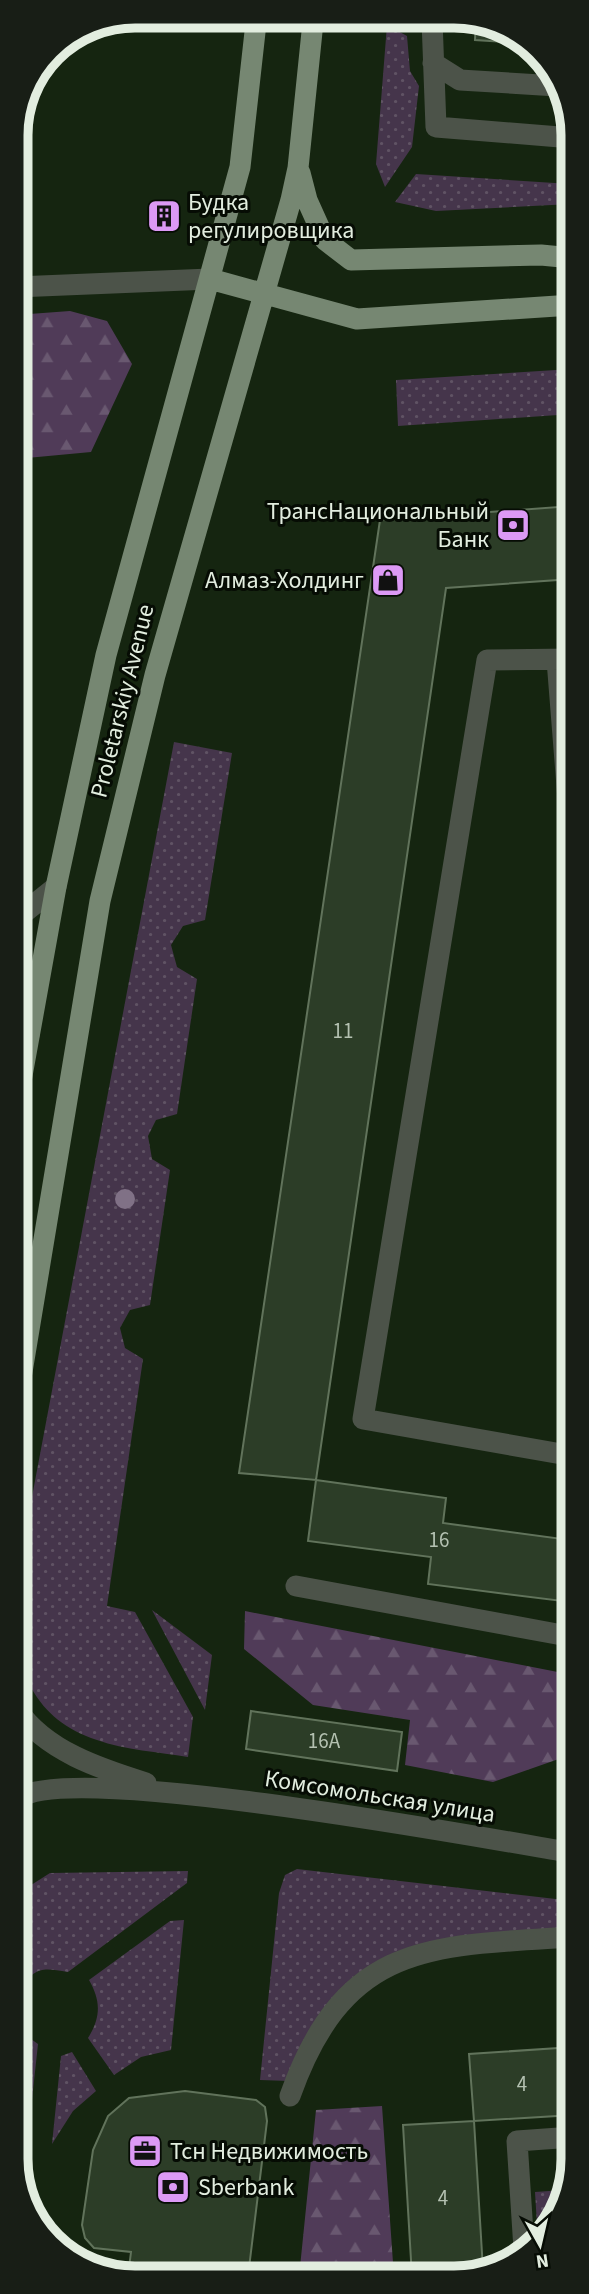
<svg xmlns="http://www.w3.org/2000/svg" width="589" height="2294" font-family="'Source Sans 3',sans-serif">
	<defs>
		<pattern id="grass-dots" width="8" height="8" patternUnits="userSpaceOnUse" patternTransform="scale(1.75)"><rect width="8" height="8" fill="#45354b"/><path d="M2 2h.1M6 6h.1" fill="none" stroke="#605364" stroke-width="1.8" stroke-linecap="round"/></pattern>
		<pattern id="forest-firs" width="22" height="20" patternUnits="userSpaceOnUse" patternTransform="scale(1.75)"><rect width="22" height="20" fill="#503b58"/><path d="M5 1l3.5 6h-7zM16 11l3.5 6h-7z" fill="#695870"/></pattern>
	</defs>
	<rect width="100%" height="100%" fill="#152510"/>
	<path fill="url(#grass-dots)" d="M387,25L407,36L410,71L419,86L412,147L385,187L376,164Z
		M416,174L570,184L571,204L436,211L395,202Z
		M572,369V414L398,426L396,380Z
		M174,742L232,753L205,920L183,926L171,945L177,967L197,979L177,1114L156,1120L148,1136L152,1159L170,1170L150,1305L130,1310L120,1328L125,1348L143,1359L107,1606L135,1612L193,1717L188,1757C159,1752 125,1750 97,1740C17,1714 8,1639 19,1566Z
		M152,1610L212,1655L205,1710Z
		M297,1869L573,1901V1930L397,1952L354,1976L311,2028L289,2081L260,2080L279,1893L285,1875Z
		M188,1871L187,1883L68,1972C43,1968 35,1966 20,1990L17,1989V1894L50,1873Z
		M184,1920L171,2050L141,2057L114,2075L88,2038C101,2017 101,2001 89,1980L170,1921Z
		M17,2019L20,2031L38,2044L25,2164L17,2163Z
		M72,2052L96,2091L73,2111L52,2144L61,2056Z
		M564,2190L543,2238L538,2241L535,2192Z"/>
	<path fill="url(#forest-firs)" d="M70,311L107,321L132,364L91,452L16,459V315Z
		M245,1611L573,1675V1754L493,1782L405,1765L410,1720L313,1705L244,1649Z
		M382,2106L394,2277H299L316,2110Z"/>
	<path fill="#2c3d27" stroke="#61735b" stroke-width="2" d="M476,20H485L522,43L475,40Z
		M169,209L171,221L159,223L156,212Z
		M572,506V579L446,588L316,1480L239,1473L380,520Z
		M316,1480L446,1498L443,1523L570,1540L562,1601L428,1584L431,1557L308,1541Z
		M251,1711L402,1732L397,1771L246,1749Z
		M573,2047V2115L474,2121L469,2054Z
		M185,2091L256,2100L265,2107L267,2121L248,2276H128L131,2252L94,2248L85,2238L82,2225L93,2150L108,2116L129,2098Z
		M474,2121L483,2270L470,2277H412L403,2125Z"/>
	<g fill="none" stroke-linecap="round" stroke-linejoin="round">
		<path stroke="#4c5349" stroke-width="21" d="M432,20L436,127L572,138
			M433,63L460,80L557,86
			M16,287L210,279
			M572,659L487,660L363,1419L573,1456
			M557,660L572,850
			M16,919L56,887
			M16,1009L29,1035
			M296,1586L573,1637
			M17,1709C45,1751 101,1769 146,1783
			M17,1799C69,1760 490,1839 573,1853
			M290,2096C345,1941 430,1946 573,1937
			M524,2249L517,2141L573,2137"/>
		<path stroke="#768772" stroke-width="21" d="M300,173L307,200L325,240L351,260L541,255L572,258
			M210,279L357,319L572,305
			M16,1109L56,887L106,655L240,167L256,23
			M17,1402L100,901L155,675L291,200L298,168L313,22"/>
	</g>
	<circle fill="#807186" cx="125" cy="1199" r="10"/>
	<defs>
		<g id="building-square" transform="scale(1.75)"><rect x="-9" y="-9" width="18" height="18" rx="4" fill="#dc99f5" stroke="#060c04"/><path d="M-4-6H4V6H1V3H-1V6H-4ZM-2.5-4.3h1.7v1.8h-1.7ZM.8-4.3h1.7v1.8H.8ZM-2.5-1h1.7V.8h-1.7ZM.8-1h1.7V.8H.8Z" fill="#111"/></g>
		<g id="bank-square" transform="scale(1.75)"><rect x="-9" y="-9" width="18" height="18" rx="4" fill="#dc99f5" stroke="#060c04"/><path d="M-6-4H6V4H-6ZM0-2.3a2.3 2.3 0 1 0 0 4.6a2.3 2.3 0 1 0 0-4.6Z" fill="#111"/></g>
		<g id="shop-square" transform="scale(1.75)"><rect x="-9" y="-9" width="18" height="18" rx="4" fill="#dc99f5" stroke="#060c04"/><path d="M-5-2.5h2.3a2.7 3.5 0 0 1 5.4 0H5L5.5 6h-11ZM-1.5-2.5h3a1.5 2.3 0 0 0-3 0Z" fill="#111"/></g>
		<g id="office-square" transform="scale(1.75)"><rect x="-9" y="-9" width="18" height="18" rx="4" fill="#dc99f5" stroke="#060c04"/><path d="M-6-3h4V-5.5h4V-3h4V5H-6ZM-1-4.5V-3h2v-1.5ZM-6 0V1H6V0Z" fill="#111"/></g>
	</defs>
	<g fill-rule="evenodd">
		<use href="#building-square" x="164" y="216"/>
		<use href="#bank-square" x="513" y="525"/>
		<use href="#shop-square" x="388" y="580"/>
		<use href="#office-square" x="145" y="2151"/>
		<use href="#bank-square" x="173" y="2187"/>
	</g>
	<g text-anchor="middle" stroke-width="6" stroke-linejoin="round" paint-order="stroke">
		<g font-size="21" fill="#b4c1b1">
			<text x="343" y="1038">11</text>
			<text x="439" y="1547">16</text>
			<text x="324" y="1748">16А</text>
			<text x="522" y="2091">4</text>
			<text x="443" y="2205">4</text>
		</g>
		<g font-size="24" fill="#e2eddf" stroke="#060c04" text-anchor="start">
			<text x="188" y="210">Будка<tspan x="188" dy="28">регулировщика</tspan></text>
			<text x="489" y="519" text-anchor="end">ТрансНациональный<tspan x="489" dy="28">Банк</tspan></text>
			<text x="364" y="588" text-anchor="end">Алмаз-Холдинг</text>
			<text x="170" y="2159">Тсн Недвижимость</text>
			<text x="198" y="2195">Sberbank</text>
		</g>
		<g font-size="24" fill="#e2eddf" stroke="#060c04">
			<text transform="translate(122 701) rotate(-76)" y="8">Proletarskiy Avenue</text>
			<text transform="translate(380 1796) rotate(9)" y="8">Комсомольская улица</text>
		</g>
	</g>
	<path d="M0 0H589V2294H0ZM135 28H454A107 107 0 0 1 561 135V2159A107 107 0 0 1 454 2266H135A107 107 0 0 1 28 2159V135A107 107 0 0 1 135 28Z" fill="#181e16" fill-rule="evenodd"/>
	<path fill="none" stroke="#e2eddf" stroke-width="9" d="M135 28H454A107 107 0 0 1 561 135V2159A107 107 0 0 1 454 2266H135A107 107 0 0 1 28 2159V135A107 107 0 0 1 135 28Z"/>
	<g transform="translate(540 2245) rotate(172)" stroke="#060c04" stroke-width="5" paint-order="stroke">
	<path d="M0-5L12 26L0 18L-12 26Z" fill="#e2eddf"/>
	<text y="-10" font-size="19" font-weight="bold" text-anchor="middle" fill="#e2eddf">N</text>
	</g>
</svg>
